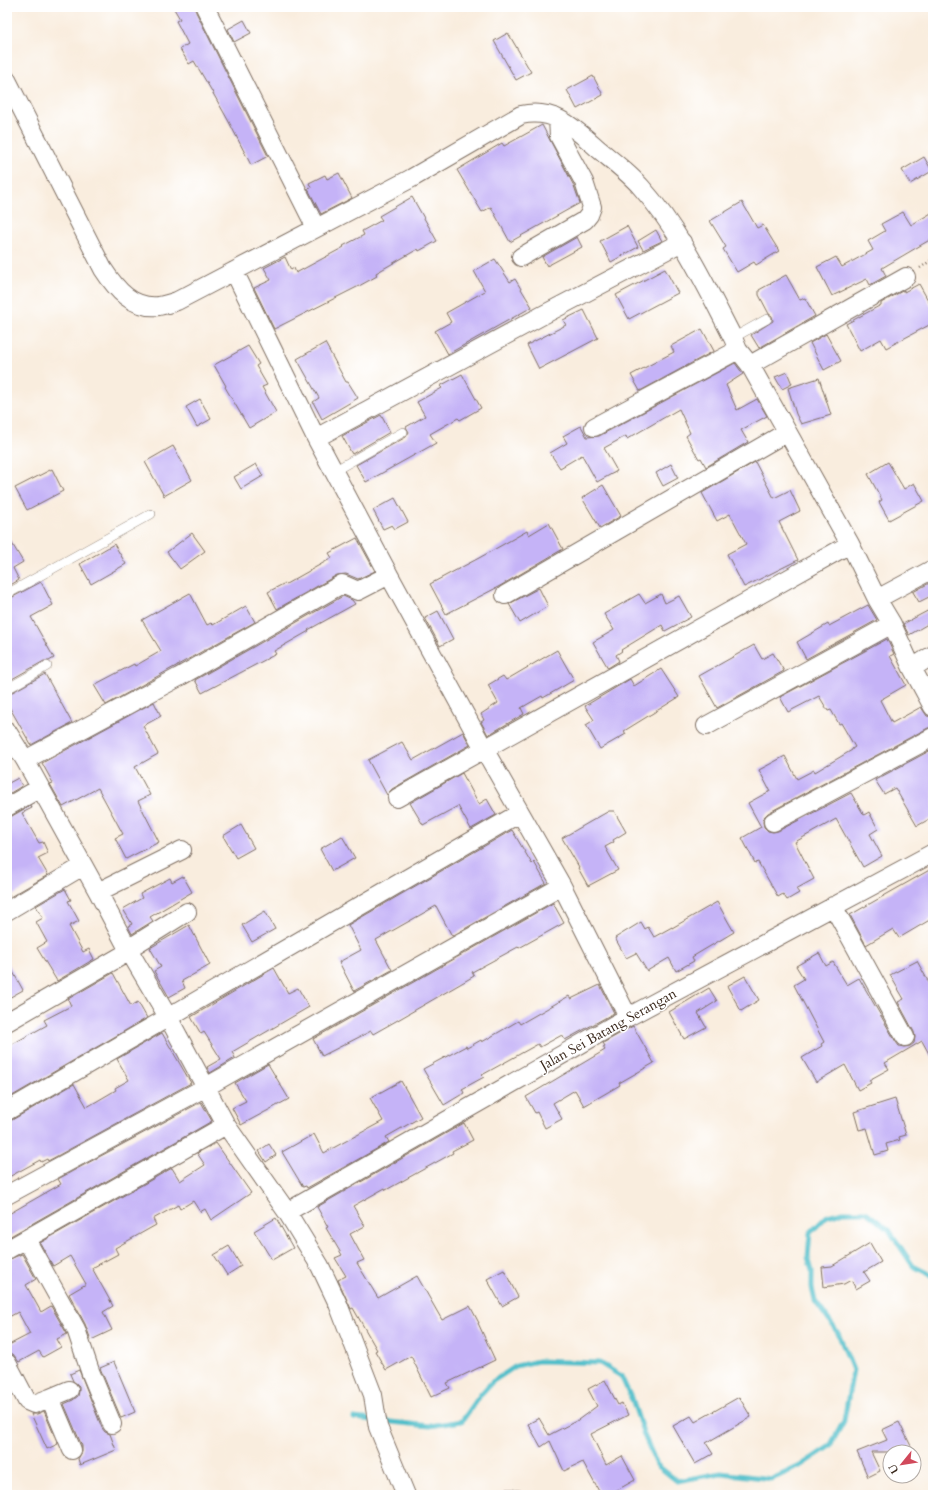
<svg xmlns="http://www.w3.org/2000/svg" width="940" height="1502" font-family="Cardo,serif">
	<rect width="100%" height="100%" fill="#fff"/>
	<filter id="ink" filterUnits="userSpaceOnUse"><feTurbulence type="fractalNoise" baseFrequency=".025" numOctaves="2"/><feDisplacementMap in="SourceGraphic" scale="8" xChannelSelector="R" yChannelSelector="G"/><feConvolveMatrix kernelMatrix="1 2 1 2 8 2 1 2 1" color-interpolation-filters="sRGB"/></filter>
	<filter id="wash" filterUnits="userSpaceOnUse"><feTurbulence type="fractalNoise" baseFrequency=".012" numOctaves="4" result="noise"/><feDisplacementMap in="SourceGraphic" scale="16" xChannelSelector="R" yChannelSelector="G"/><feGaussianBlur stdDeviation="0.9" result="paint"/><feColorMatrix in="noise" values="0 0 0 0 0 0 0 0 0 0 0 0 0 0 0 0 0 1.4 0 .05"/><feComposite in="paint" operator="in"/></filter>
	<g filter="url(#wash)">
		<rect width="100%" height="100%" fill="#f9edde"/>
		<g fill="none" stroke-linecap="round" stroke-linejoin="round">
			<path stroke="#52bfca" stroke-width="5" d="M354,1418L373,1420
				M381,1421L430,1426L462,1421L481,1394L492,1382L516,1366L538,1361L600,1363L621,1376L633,1402L644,1435L657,1465L677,1481L721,1473L772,1479L800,1466L830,1446L844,1421L853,1370L838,1333L815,1301L812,1288V1271L808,1257L810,1233L827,1216L843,1212H866L889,1230L913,1266L931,1275H933"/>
		</g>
		<g id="blocks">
			<path fill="#c5b3f7" d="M173,7H195L196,12L268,156L251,165L228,120L210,88L194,61L189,64L180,49L188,44L176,21L180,19Z
				M244,20L251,33L234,42L228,29Z
				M508,33L531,72L516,80L494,41Z
				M593,76L603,95L577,109L567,90Z
				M542,125L574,186L580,203L510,242L491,207L482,212L457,170L502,143L504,146Z
				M924,157L932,171L910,184L902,170Z
				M339,173L352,198L321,214L308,189L311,188L309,183L325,175L327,179Z
				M412,197L437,241L419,251L418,249L376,273L377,276L359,286L274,329L254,288L271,280L264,268L285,257L291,270L294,268L296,273L344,247L343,246L364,235L362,231L382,220L379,216Z
				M742,202L757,228L763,225L779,251L756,265L754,262L737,272L723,249L726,247L710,221Z
				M903,212L911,225L933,212V238L882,268L886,276L870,285L867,279L832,296L817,267L836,257L842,267L873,250L868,241L885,231L881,224Z
				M627,226L638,247L611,262L600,241Z
				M656,230L662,241L643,250L638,241Z
				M577,237L582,247L547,266L542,257Z
				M495,259L510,282L515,279L532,307L448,354L435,331L451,322L446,313L485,291L474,271Z
				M665,269L678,293L629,319L616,295Z
				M786,275L800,300L805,298L815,316L759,348L751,335L773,321L772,316L769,314L759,295V290Z
				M919,284L933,309V323L886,348L881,339L860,351L846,324L881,305V303L904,290V292Z
				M584,310L598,338L539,369L527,345L566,325L563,320Z
				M702,329L714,351L640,391L631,375L674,352L671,346Z
				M826,334L841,361L824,370L810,343Z
				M325,343L346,382H348L358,398L322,419L313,402L319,398L297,359Z
				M248,346L259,364L256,366L267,385L262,387L276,412L249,428L225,387L226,386L214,365Z
				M735,363L743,374L726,385L737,410L757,399L767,416L741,430L748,442L706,467L701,458L699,459L686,436L690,433L679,409L627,439L626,436L604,448L617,471L597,482L582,455L560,468L550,453L567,443L563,436L581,426L587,437L599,436Z
				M787,372L792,384L782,389L775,377Z
				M462,374L481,408L460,420L458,418L430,434L436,443L366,482L356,465L406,437L409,432L406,427L425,416L417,402L442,388L440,386Z
				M819,378L831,415L801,424L796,414L788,388Z
				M200,399L211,419L197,427L186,407Z
				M381,415L390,432L352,454L342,436Z
				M173,446L192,480L164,496L145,462Z
				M755,462L774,498L790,490L800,511L779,522L798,560L744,587L727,554L746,544L730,514L717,521L702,493Z
				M888,462L904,489L914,483L924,501L889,520L879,502L882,500L868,474Z
				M256,464L263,476L241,489L234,477Z
				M671,464L678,478L663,486L656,473Z
				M52,469L63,491L27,510L15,488Z
				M603,485L621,516L600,528L582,498Z
				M395,498L408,522L395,529L392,525L383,529L373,510Z
				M549,523L563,549L500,586L446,614L430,584L479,558L527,531L529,535Z
				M192,533L205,551L180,569L167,552Z
				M7,535L23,562L13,568L19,580L7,587Z
				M357,538L375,571L358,579L346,574L337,575L277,609L268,592L285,583L286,584L332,558L329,553Z
				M114,544L126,564L91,584L80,564Z
				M933,581V595L919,602L913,592Z
				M41,582L53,605L31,617L54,658L49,661H44L12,679L7,670V600Z
				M539,588L548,606L520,623L509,604Z
				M190,593L207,625L211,623L213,625L246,606L255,622L106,705L94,685L134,664L135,666L161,651L142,620Z
				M639,594L645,603L661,594L665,603L679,596L691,617L665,631L662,625L621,650L622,651L616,655L619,661L608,668L593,642L614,630L604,614Z
				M343,596L352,600L355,604L308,630L309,631L274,651L276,654L202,693L195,680Z
				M868,605L877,620L806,659L797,642L828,624L829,626Z
				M933,608V621L909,635L903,624Z
				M438,611L453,639L440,646L425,618Z
				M887,639L894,654L890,656L906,685L880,700L892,723L921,707L927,716L933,717V727L928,728L768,813L764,817L763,822L764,827L768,831L773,832L778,831L851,793L864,815L869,812L878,829L870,834L882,856L863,867L836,819L795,842L814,879L796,889L799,893L787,900L783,894L778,897L758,862L755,863L742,838L761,827L748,803L770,791L759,770L785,756L797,779L814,770L815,772L852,750V749L855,747L841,723L839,724L831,710L828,711L819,696L788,712L780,697Z
				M754,645L762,659L773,653L784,671L717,708L699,676Z
				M557,650L574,680L543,698L542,696L521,708L524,714L488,735L481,722L484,720L481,714L498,703L488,685L503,676L506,680Z
				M661,669L679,697L624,731L626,734L600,749L586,725L594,720L585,706L630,679L634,686Z
				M45,674L72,723L31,745L7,703V695Z
				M154,702L161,716L143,726L158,754L135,767L150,795L138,801L159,842L126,859L115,838L123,834L98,788L63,807L50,784L53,783L42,763Z
				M463,732L470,745L392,789L387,795L368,760L402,742L413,760Z
				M933,749V817L917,826L895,788L884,794L875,780Z
				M462,773L479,804L487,799L496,815L471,829L458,806L423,825L410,803Z
				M18,778L22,786L7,795V784Z
				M31,805L32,808L22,813L39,843L43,842L48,853L38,858L48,875L10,897L7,891V817L12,816Z
				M609,811H614L626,832L613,840L614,842L605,847L618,870L588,886L578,868L579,867L562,838Z
				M241,825L254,848L236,858L223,836Z
				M512,830L532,864L534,862L546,883L452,936L436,906L376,940L392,970L354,991L339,962L361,950L348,925Z
				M342,836L355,858L332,871L320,849Z
				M933,868V918L899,938L893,929L866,945L850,915Z
				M183,876L192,892L150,917L153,921L132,934L128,926L132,924L123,909L142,898L140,894L170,878L172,882Z
				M65,889L71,900L68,901L79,921L69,926L83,952L89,949L94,959L57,981L37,948L47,942L36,922L43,918L36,906Z
				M717,902L734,932L692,957L694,961L676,971L669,958L647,971L636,953L626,958L615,938L641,922L645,929L648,927L654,937L672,927V928Z
				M553,903L564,923L519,948L518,947L472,972L474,976L396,1021L373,1034L371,1031L322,1056L313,1039Z
				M265,911L275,929L252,942L242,925Z
				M189,925L210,965L182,981L185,988L169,997L154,971L161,967L150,948Z
				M819,953L826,966L833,962L847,985L859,978L896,1042L899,1046L904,1047L910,1046L914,1043L915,1037L914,1032L898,1002L904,999L890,975L917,961L933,990V1061L922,1041L885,1063L889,1069L869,1080L871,1083L858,1090L845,1065L816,1082L802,1058L822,1046L821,1044L824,1042L794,985L804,979L796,966Z
				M7,961L23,990L7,999Z
				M274,968L288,993L298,988L309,1007L232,1052L235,1058L210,1073L207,1067L221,1059L204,1032L201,1034L191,1017Z
				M113,973L131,1006L138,1002L147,1018L7,1099V1047L47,1025L44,1020L71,1006L68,999Z
				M745,976L759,1000L741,1011L727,986Z
				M600,985L614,1013L565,1040L562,1035L540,1047L538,1044L482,1075L484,1077L462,1089L464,1093L444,1105L423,1069L466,1046L467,1048L481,1040L482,1042L518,1021L520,1024L569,996L571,999Z
				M709,988L717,1001L698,1013L706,1027L684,1039L669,1012Z
				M633,1026L654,1063L619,1083L620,1085L584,1106L575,1090L553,1103L562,1119L545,1128L537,1112L535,1113L526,1097L605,1050L603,1047L605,1046L603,1043Z
				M162,1033L191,1083L48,1161L47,1159L41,1162L40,1160L7,1178V1121L12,1120L74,1084L87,1107L116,1090L115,1088L129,1080L117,1059Z
				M268,1064L289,1099L241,1125L232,1108L246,1101L235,1083Z
				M401,1081L421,1117L386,1137L389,1142L307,1188L306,1186L303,1187L282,1152L314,1134L324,1153L383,1121L370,1098Z
				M895,1099L906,1135L899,1137L900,1140L886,1144L888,1151L875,1155L867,1128L859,1130L854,1112Z
				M201,1102L212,1121L7,1238V1215L61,1184L58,1179Z
				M464,1123L473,1140L452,1151L453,1153L386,1190L385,1188L353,1206L365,1226L350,1234L364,1260L357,1263L378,1298L417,1276L442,1320L470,1306L479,1323H478L495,1360L447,1383L450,1388L431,1397L411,1356L386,1370L375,1351L377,1350L353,1308L351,1309L338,1280L346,1276L335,1258L342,1255L326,1228L328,1227L317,1207Z
				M216,1143L251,1193L211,1220L205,1209L200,1212L193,1201L180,1209L178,1205L153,1219L156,1225L115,1248L118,1254L92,1268L113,1306L103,1312L112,1330L91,1340L85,1324L69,1294L86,1284L70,1256L53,1266L40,1243L172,1168L180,1181L205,1165L197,1153Z
				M269,1144L276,1155L266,1162L259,1151Z
				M276,1218L293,1248L272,1260L254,1231Z
				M870,1243L881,1262L864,1272L870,1281L856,1289L851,1280L844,1284L824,1287L822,1267L832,1266Z
				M229,1246L241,1266L227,1275L214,1255Z
				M22,1254L36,1279L26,1285L41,1312L51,1306L67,1334L57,1339L61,1347L43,1357L39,1351L19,1362L13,1354L7,1353V1346L30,1334L18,1312L7,1318V1260Z
				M504,1270L518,1297L502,1306L487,1279Z
				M114,1362L135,1412L121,1418L100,1368Z
				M79,1370L102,1428L105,1432L110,1434L116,1450L80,1465L78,1459L82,1452V1446L64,1404L73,1400L78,1396L79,1391V1386L73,1381L70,1374Z
				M605,1380L618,1405L622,1403L628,1415L591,1434L606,1465L622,1456L635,1480L608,1495H601L583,1462L564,1471L550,1441L541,1447L528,1424L539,1418L549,1435L578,1420L597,1406L588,1389Z
				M739,1397L751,1417L706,1443L713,1454L695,1464L673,1426L691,1416L695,1422Z
				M44,1411L58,1444L47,1449L31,1414H37Z
				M899,1422L914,1452H871L880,1471L868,1477L857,1452L887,1440L882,1430Z"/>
		</g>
	</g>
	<g filter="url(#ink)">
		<use href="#blocks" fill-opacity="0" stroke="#7e6e61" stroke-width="1"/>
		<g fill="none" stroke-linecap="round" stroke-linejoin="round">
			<g stroke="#7e6e61" stroke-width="10">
				<path id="service" d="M733,338L767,319
					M334,471L403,432
					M7,594L151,514
					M7,689L47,666
					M505,1495L508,1493L521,1495"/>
			</g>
			<g stroke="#7e6e61" stroke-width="20">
				<path id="minor" d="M205,7L316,228
					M7,80L103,269C116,289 132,309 159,306C165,305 171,303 177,301L412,178L521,115C554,108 573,127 596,147C611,160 628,172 641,187C681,232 706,286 733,338L738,350L750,365L850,544L877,599L892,624L912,668L933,707
					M521,257L585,220L589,215L592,207L584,182L559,136L558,119
					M234,271L316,438L389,575L484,749L562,886L628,1017
					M750,365L906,277
					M594,427L738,350
					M316,438L543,315L682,242
					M505,595L787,432
					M877,599L933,569
					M912,668L933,655
					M706,726L892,624
					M7,731L25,760L98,892L128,949L168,1017L226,1125L287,1212L320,1266L338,1304L373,1395L378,1427L406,1495
					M25,760L179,677L342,584L358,591L389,575
					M397,798L850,544
					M7,807L40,788
					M773,822L933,737
					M98,892L182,850
					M833,906L905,1037
					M7,911L83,866
					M128,949L187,912
					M7,1022L130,951
					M7,1111L520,813
					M7,1195L206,1087L562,886
					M287,1212L628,1017L933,853
					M26,1239L76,1329L90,1371L112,1424
					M7,1250L226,1125
					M7,1363L27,1401L34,1404L50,1398L72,1450
					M50,1398L69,1390"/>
			</g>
			<path stroke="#7e6e61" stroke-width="2.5" stroke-dasharray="1 3" stroke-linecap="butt" d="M920,268L933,259"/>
			<use href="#service" stroke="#fff" stroke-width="9"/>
			<use href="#minor" stroke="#fff" stroke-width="18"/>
		</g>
	</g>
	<g text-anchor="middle" stroke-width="3" stroke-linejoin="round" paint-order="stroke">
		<g font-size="14" fill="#3b2a1e" stroke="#fff">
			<text transform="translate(608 1029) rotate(-29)" y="5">Jalan Sei Batang Serangan</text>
		</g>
	</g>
	<rect width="940" height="1502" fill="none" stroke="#fff" stroke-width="24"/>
	<g transform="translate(902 1464) rotate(240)"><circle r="19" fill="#ffffff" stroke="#b1aaa5"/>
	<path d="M0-3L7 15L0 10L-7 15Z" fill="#d1495b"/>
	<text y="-6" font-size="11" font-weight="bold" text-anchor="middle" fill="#3b2a1e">U</text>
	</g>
</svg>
